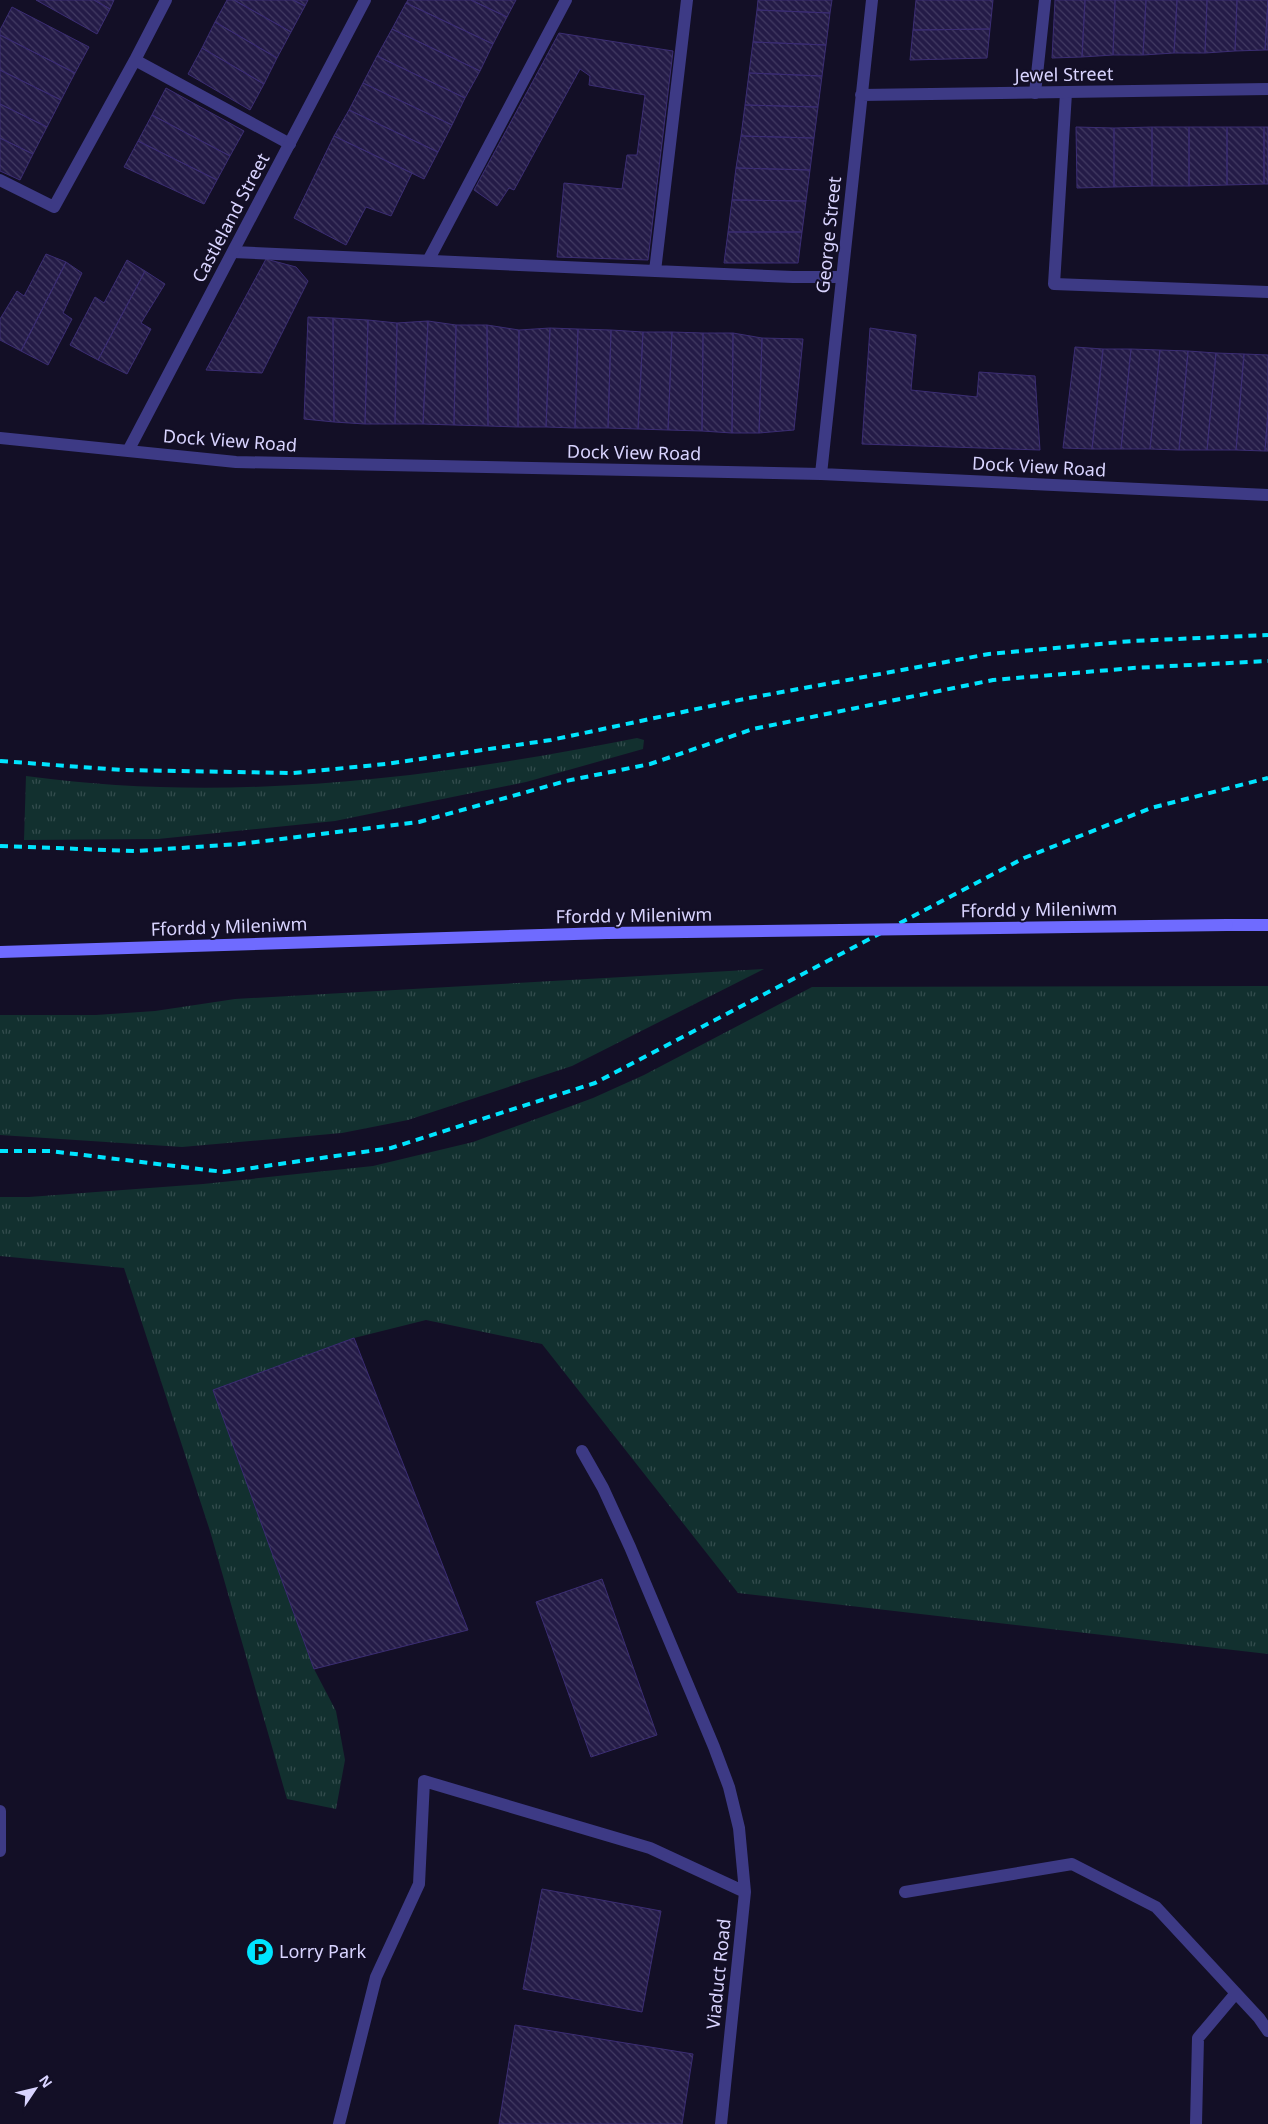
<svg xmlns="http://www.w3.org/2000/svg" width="1268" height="2124" font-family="'Noto Sans',sans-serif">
	<defs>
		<pattern id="grass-tufts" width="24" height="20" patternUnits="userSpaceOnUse" patternTransform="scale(1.25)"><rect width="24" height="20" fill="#12302f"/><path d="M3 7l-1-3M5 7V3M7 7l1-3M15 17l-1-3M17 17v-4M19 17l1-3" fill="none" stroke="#344d4e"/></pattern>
		<pattern id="building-back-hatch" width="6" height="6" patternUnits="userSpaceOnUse" patternTransform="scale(1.25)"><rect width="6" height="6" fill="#241b47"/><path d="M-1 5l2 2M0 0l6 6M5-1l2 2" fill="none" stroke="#433b63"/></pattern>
	</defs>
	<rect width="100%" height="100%" fill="#130f26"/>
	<path fill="url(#grass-tufts)" d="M637,738L644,740L643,749L526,782L335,821L158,839L24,840L26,776C232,804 435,778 637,738Z
		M764,969L572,1066L408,1120L342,1133L182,1147L0,1135V1015H96L155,1011L235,999Z
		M1268,986V1654L738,1593L542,1344L426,1320L354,1338L213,1390L314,1669L336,1711L345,1760L336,1809L287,1799L210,1531L124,1268L0,1256V1197H29L203,1184L373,1166L473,1142L593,1098L644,1075L812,987Z"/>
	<path fill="url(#building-back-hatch)" stroke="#3b2d73" d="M36,0H94L110,9L97,34Z
		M94,0H114L110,9Z
		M227,0H234L291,32L277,58L215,22Z
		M234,0H293L305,6L291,32Z
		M293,0H308L305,6Z
		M408,0H471L507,17L493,44L406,3Z
		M471,0H516L507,17Z
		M758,0H832L830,13L757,10Z
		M916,0H993L990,29L913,30Z
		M1055,0H1085L1082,57L1052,58Z
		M1085,0H1115L1113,55L1082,57Z
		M1115,0H1146L1143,55H1113Z
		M1146,0H1177L1174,53L1143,55Z
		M1177,0H1207L1205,53H1174Z
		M1207,0H1237L1235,51L1205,53Z
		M1237,0H1268L1265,50L1235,51Z
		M1268,0V50H1265Z
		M406,3L493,44L480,71L392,29Z
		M12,7L89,47L75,73L0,35V30Z
		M757,10L830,13L826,45L753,42Z
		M215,22L277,58L264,84L202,48Z
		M392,29L480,71L465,98L377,56Z
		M990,29L987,58L910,60L913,30Z
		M559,33L673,51L648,260L557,257L564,183L622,189L627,155H637L645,95L589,85L590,76L580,69L514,190L509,188L497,206L474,190Z
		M0,35L75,73L61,100L0,70Z
		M753,42L826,45L822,76L749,73Z
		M202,48L264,84L250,110L188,74Z
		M377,56L465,98L452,125L363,83Z
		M0,70L61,100L47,127L0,104Z
		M749,73L822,76L818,107L745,105Z
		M363,83L452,125L438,152L349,110Z
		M166,88L244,131L230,156L152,115Z
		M0,104L47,127L33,154L0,138Z
		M745,105L818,107L814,138L741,136Z
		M349,110L438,152L424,179L334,136Z
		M152,115L230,156L217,180L138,141Z
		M1076,127L1114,128V187L1077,188Z
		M1152,127H1189V186H1152Z
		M1152,127V186L1114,187V128Z
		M1189,127H1227V185L1189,186Z
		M1227,127H1264V184L1227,185Z
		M1264,127H1268V184H1264Z
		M334,136L412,173L391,216L366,207L346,245L294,218Z
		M741,136L814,138L810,170L736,168Z
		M0,138L33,154L20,180L0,171Z
		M138,141L217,180L204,204L124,167Z
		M736,168L810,170L806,201L732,200Z
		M732,200L806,201L802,232H728Z
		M728,232H802L798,263H724Z
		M46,254L66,262L21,351L0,340V319L17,291L24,296Z
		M266,259L296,267L308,281L262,373L206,370Z
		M127,260L145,271L98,360L70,345L95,297L104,303Z
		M66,262L82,273L63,313L72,319L48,365L21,351Z
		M145,271L165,284L141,323L151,329L127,374L98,360Z
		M308,317L333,318L334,422L304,419Z
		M333,318L368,320L365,424L334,422Z
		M368,320L397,323L395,424H365Z
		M428,321L456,325L454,425L423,424Z
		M428,321L423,424H395L397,323Z
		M456,325H487L488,426L454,425Z
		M487,325L519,330L518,427L488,426Z
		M550,328L578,329L575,428L546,427Z
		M550,328L546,427H518L519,330Z
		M870,328L916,335L911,390L977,397L979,372L1035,376L1040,450L862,444Z
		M578,329L611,330L608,428H575Z
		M611,330L643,332L638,429L608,428Z
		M643,332H672L668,430L638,429Z
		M672,332L703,333L702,431L668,430Z
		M703,333H733L732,433L702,431Z
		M733,333L762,338L759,433H732Z
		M762,338L803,339L794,430L759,433Z
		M1075,347L1103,349L1092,449L1063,448Z
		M1103,349H1131L1121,449H1092Z
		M1131,349L1160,350L1150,449H1121Z
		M1160,350L1188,351L1179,450L1150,449Z
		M1188,351L1216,353L1207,450H1179Z
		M1216,353L1244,354L1236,450H1207Z
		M1244,354L1268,355V412L1265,451L1236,450Z
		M1268,412V451H1265Z
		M354,1338L468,1630L314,1669L213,1390Z
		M602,1579L657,1735L591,1757L536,1602Z
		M542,1889L661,1911L642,2012L523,1989Z
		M515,2025L693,2054L682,2124H499Z"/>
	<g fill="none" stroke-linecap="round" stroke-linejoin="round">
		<path stroke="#3d3a85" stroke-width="12" d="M687,0L655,271L793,277H842
			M135,60L166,0
			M1035,93L1045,0
			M1066,93L1054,284L1268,292
			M0,180L54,207L135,60L290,144
			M233,252L655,271
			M429,259L566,0
			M582,1451L603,1488L630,1547L714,1747L729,1787L739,1828L745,1892L721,2124
			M0,1811V1851
			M905,1892L1072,1864L1156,1907L1259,2018L1268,2031
			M339,2124L376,1977L419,1884L424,1781L650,1848L745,1892
			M1196,2124L1198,2038L1236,1993"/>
		<path stroke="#3d3a85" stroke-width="12" d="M861,95L1268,89
			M0,438L236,462L821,474L1268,495
			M128,451L365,0
			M821,474L872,0"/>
		<path stroke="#6f6bff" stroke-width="12" d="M1227,925H1268
			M0,952L607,933"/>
		<path stroke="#00e5ff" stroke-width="4" stroke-dasharray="8 6" stroke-linecap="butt" d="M0,761L122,770L293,773L386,764L551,740L744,699L989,654L1132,641L1268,635
			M0,846L135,851L240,844L419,822L566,781L650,764L753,729L993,680L1133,668L1268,661
			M0,1151H50L224,1172L391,1148L595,1083L1024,858L1151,808L1268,778"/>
		<path stroke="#6f6bff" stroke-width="12" d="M607,933L1227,925"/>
	</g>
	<defs>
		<g id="parking-disc" transform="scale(1.4375)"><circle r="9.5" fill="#00e5ff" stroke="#130f26"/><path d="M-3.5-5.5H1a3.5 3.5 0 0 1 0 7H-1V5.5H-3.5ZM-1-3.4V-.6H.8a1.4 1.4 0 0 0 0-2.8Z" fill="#111"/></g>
	</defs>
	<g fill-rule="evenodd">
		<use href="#parking-disc" x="260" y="1952"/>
	</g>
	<g text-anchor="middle" stroke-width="4" stroke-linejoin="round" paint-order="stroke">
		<g font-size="18" fill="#d9d4ff" stroke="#130f26">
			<text transform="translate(1064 75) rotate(-1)" y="6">Jewel Street</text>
			<text transform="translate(231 218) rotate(-62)" y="6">Castleland Street</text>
			<text transform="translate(829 235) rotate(-84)" y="6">George Street</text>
			<text transform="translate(230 441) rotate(4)" y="6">Dock View Road</text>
			<text transform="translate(634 453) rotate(1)" y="6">Dock View Road</text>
			<text transform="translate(1039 467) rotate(3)" y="6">Dock View Road</text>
			<text transform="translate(1039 910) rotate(-1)" y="6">Ffordd y Mileniwm</text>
			<text transform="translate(634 916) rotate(-1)" y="6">Ffordd y Mileniwm</text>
			<text transform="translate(229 927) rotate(-2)" y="6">Ffordd y Mileniwm</text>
			<text transform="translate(719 1974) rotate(-84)" y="6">Viaduct Road</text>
		</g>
		<g font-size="18" fill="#d9d4ff" stroke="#130f26" text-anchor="start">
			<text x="279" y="1958">Lorry Park</text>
		</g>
	</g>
	<g transform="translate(35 2089) rotate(55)" stroke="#130f26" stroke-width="4" paint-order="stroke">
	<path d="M0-4L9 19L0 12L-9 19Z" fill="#d9d4ff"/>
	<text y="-8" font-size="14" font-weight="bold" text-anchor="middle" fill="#d9d4ff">N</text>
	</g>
</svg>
